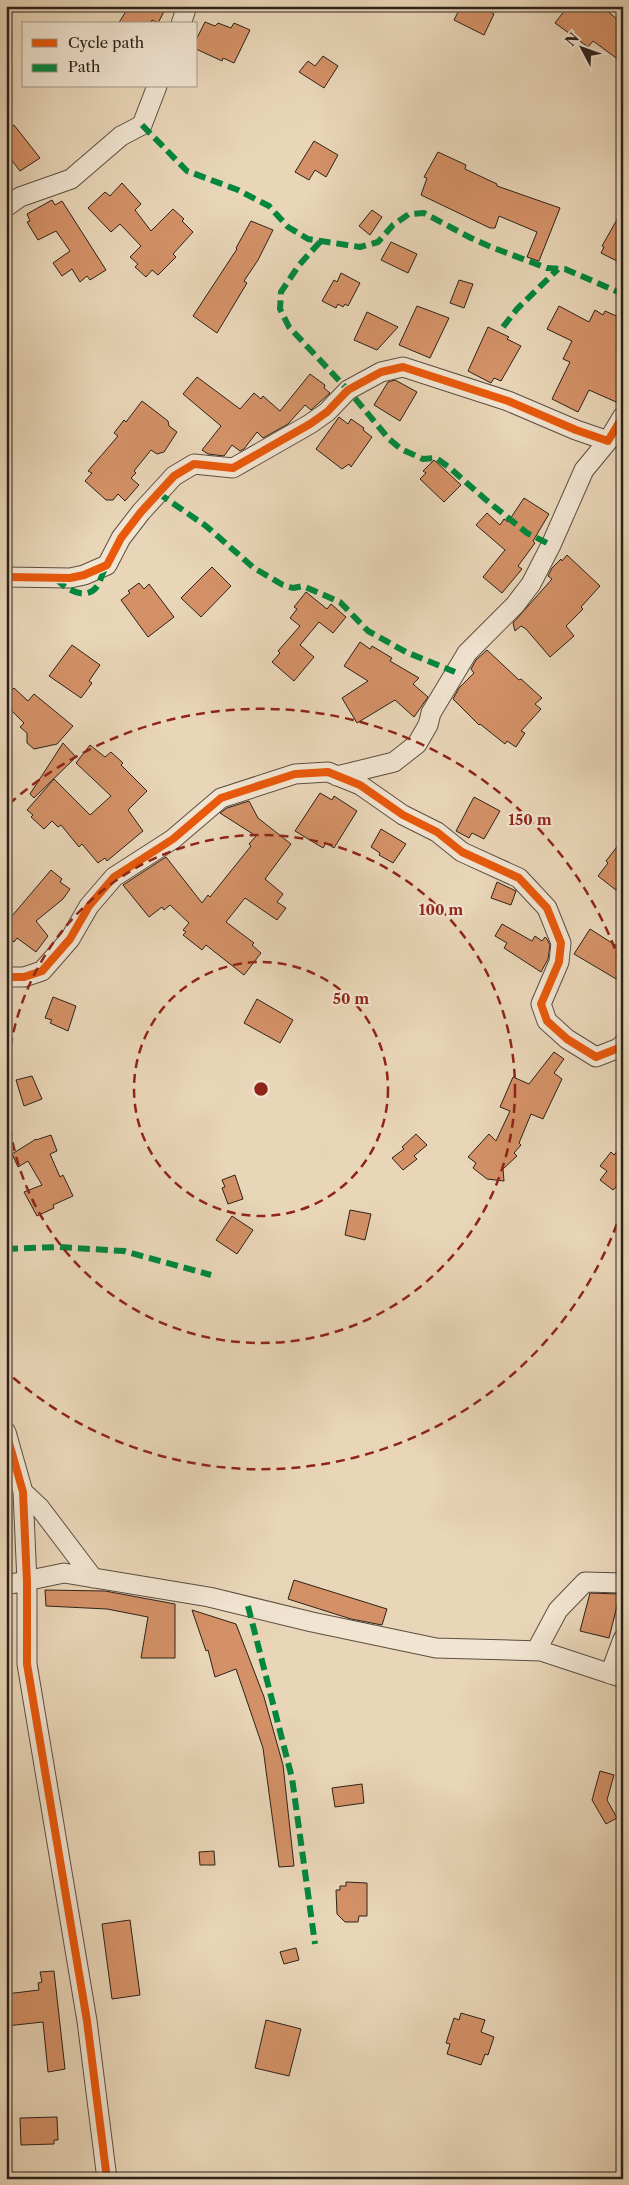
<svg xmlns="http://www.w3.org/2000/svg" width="629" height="2185" font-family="'Libre Caslon Text',serif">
	<rect width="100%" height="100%" fill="#e9d6b8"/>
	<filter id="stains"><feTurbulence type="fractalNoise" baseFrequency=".004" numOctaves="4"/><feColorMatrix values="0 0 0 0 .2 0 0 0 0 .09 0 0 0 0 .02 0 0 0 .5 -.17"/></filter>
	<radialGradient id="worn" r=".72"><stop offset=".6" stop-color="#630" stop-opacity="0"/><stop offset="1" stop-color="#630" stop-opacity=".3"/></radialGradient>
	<path fill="#d49167" stroke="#2c221a" d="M125,6H167L158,23L152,20L150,24H118L128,8Z
		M461,6H488L486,10L494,14L484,35L454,20Z
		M568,6H573L581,12L586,6H601L623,24V63L593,41L588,47L555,23Z
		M205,22L215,26L218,23L231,28L234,23L250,30L234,63L223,58L222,61L196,49V40Z
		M323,56L338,66L324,88L299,72L308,61L315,66Z
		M14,125L40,158L20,171L6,153V131Z
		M314,141L338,155L326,177L315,170L309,180L295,172Z
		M438,152L466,165L465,169L497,184V186L560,208L539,261L527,257L537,232L499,216L495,228H490L421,195L427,178L424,177Z
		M122,183L141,204L135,210L151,231L173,209L184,219L182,221L193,232L173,254L176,257L158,275L152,270L146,277L135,267L138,264L130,257L141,246L120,224L111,232L88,208L105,192L110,196Z
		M52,200L55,205L62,201L106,270L90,280L87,276L80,282L72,269L62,276L53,263L70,251L56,231L38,240L27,222L30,221L27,214Z
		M623,209V264L601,253L604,247L602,246Z
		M372,210L382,217L370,235L359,226Z
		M251,221L273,230L258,260L244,281L247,283L217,333L193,316L237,249L236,248Z
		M391,242L417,254L408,273L381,260Z
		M341,273L360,283L348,306L345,304L343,307L338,304L336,308L322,301L334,280L337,282Z
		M459,280L473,284L464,308L450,303Z
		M417,306L449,318L430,358L399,345Z
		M559,306L589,322L595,310L603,315L605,311L623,319V405L589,390L578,412L552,399L570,362L563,359L572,341L547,329Z
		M367,312L398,327L377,350L354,340Z
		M488,327L509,337L507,339L521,346L501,381L494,378L491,383L468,371Z
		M310,374L325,385L324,388L330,393L311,410L305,405L288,424L263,438L257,432L244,449L240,451L232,445L224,456L208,454L202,450L221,426L183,394L197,377L240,409L254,393L261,399L263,396L280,411Z
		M395,380L417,392L400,421L374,405L388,382Z
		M142,401L168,421L169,426L177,432L164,452L157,454L151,450L134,471L136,473L131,478L139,485L125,501L118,494L113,500H106L85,481L92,473L88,471L118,436L114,433L124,420L126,422Z
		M339,417L348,424L351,419L364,428L363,430L372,437L351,467L349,464L342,469L316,449Z
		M434,460L461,485L444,502L420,479L426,473L423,471Z
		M524,498L549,514L533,541L535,543L518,566L522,569L502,593L483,577L505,550L476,525L487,513L500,525L504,519L508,522Z
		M567,555L600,586L581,607L583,609L566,626L574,636L550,657L526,629L521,626L515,631L513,623L552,579L548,576L552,568L561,559L562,561Z
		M212,567L231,586L201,617L181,598Z
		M139,583L144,589L149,584L174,617L148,637L121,600L130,593L128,591Z
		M306,592L327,609L331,604L346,617L333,633L319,622L300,645L314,657L294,681L272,662L280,653L278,651L300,626L290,618L297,609L294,607Z
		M360,642L370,649L372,646L392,658L390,661L419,678L413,684L428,697L414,717L395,700L357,723L342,698L368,681L344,666Z
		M72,645L100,665L89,681L92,683L81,698L49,676Z
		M487,650L519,680L521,679L542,698L535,704L541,709L521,731L525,733L516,747L507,741L505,744L480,724L479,725L453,699L459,688L474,673L471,669L476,660Z
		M14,688L28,701L34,694L73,726L57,744L34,749L27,743V733L20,727L24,723L6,705V697Z
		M63,743L76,757L34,798L30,794Z
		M90,745L105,757L111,752L123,763L121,765L147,791L128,810L143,831L107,861L105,858L98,863L82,844L79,847L61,825L58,827L52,821L44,829L31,817L33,815L27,810L54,779L90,815L111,796L76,763Z
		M320,793L332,800L334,796L357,811L334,848L326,843L323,848L295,831Z
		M474,797L500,811L484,839L472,833L469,838L456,831Z
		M249,801L258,818L291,844L265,879L283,894L277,902L286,908L277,920L245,898L226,922L254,943L252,945L261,953L244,975L206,945L202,950L183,935L186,932L183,930L189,923L170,905L164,910L162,907L149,917L123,885L166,857L202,903L208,895L210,897L251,846L249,844L256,836L220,813L227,808Z
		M381,829L406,844L393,863L379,855L380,853L371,847Z
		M623,839V882L616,890L598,876L608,863L606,861Z
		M51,870L62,879L60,882L70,889L63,899L36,921L48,936L36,952L17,938L14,942L6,936V923Z
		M497,882L516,891L511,905L491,898Z
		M502,924L532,941L535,936L542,941L545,937L547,939L550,945L548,959L541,972L504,948L507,943L495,936Z
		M590,929L623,950V983L574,954Z
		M53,997L76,1006L68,1031L50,1023L52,1020L45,1018Z
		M257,999L293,1020L280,1043L244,1023Z
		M554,1052L564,1059L554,1073L562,1079L543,1119L531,1114L519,1143L521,1145L514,1153L517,1156L503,1169L504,1181L487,1179L473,1168L476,1163L468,1157L489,1134L496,1141L510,1111L500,1107L513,1077L529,1084Z
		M32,1076L42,1099L24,1106L16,1080Z
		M416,1134L427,1145L414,1156L417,1159L403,1170L392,1158L404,1149L402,1147Z
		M51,1135L57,1151L50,1154L60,1177L63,1175L73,1196L53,1205L54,1208L37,1216L24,1192L42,1185L28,1161L18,1167L12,1154L36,1139V1140Z
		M623,1144V1179L613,1190L600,1180L607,1171L600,1166L611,1152L614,1155Z
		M235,1175L243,1199L228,1204L222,1188L225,1187L222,1180Z
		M350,1210L371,1214L365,1240L345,1235Z
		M232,1216L253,1230L237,1254L216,1240Z
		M294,1580L387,1609L382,1625L351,1619L288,1599Z
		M45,1590L105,1591L175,1604V1658H141L148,1617L107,1609L46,1606Z
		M590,1593L620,1594L609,1638L580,1631Z
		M192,1610L236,1624L264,1697L283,1765L294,1866L279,1867L263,1748L236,1669L215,1677L208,1650L206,1651Z
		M600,1771L614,1775L607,1800L617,1818L606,1824L592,1800Z
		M362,1784L364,1803L335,1807L332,1788Z
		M214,1851L215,1865H200L199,1852Z
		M346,1882L367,1883V1916H359L358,1922H345L337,1914L336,1890H340V1886H346Z
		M130,1920L140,1995L112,1999L102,1924Z
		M296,1948L299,1960L284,1964L280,1952Z
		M54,1971L65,2069L48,2072L43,2022L6,2026V1994L39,1990L38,1983L42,1982L40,1972Z
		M461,2013L485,2020L481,2032L494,2037L488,2055L485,2054L481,2065L447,2054L450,2044L446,2043L454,2018L459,2020Z
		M266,2020L301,2029L289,2076L255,2068Z
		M57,2117L58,2140H54V2144L21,2145L20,2118Z"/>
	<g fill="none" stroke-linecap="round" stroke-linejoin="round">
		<g stroke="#5b4f42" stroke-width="21">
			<path id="minor" d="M181,24L187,6
				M6,207L20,197L71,179L121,136L142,125L157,86
				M6,577L70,578L84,575L107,565L121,538L141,512L174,476L194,464L233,468L310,424L327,412L348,390L381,372L403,367L508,401L576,430L608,441L623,416
				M337,776L394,762L417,744L428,725L431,713L467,653L515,605L531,584L551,545L584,470L608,441
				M6,977H24L42,971L70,939L89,906L114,877L173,839L221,798L295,774L328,772L360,785L403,815L437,832L462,852L519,878L547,908L561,943L559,962L541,1004L547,1021L567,1039L596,1057L619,1048L623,1044
				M6,1432L23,1492L27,1582V1664L87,2021L107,2179
				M23,1492L40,1508L93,1578
				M6,1585L64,1573L209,1597L312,1622L436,1648L541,1651L623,1678
				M536,1651L558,1610L585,1582L623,1583
				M610,1674L623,1639"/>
		</g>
		<use href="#minor" stroke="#f1e4d1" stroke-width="19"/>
		<path stroke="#00873e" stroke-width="6" stroke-dasharray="12 6" stroke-linecap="butt" d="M621,6L623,8
			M142,125L187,171L238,190L269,206L288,227L308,239L360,247L378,242L393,225L409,214L424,213L471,238L491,247L547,268L565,269L623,294
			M320,242L299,265L281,292L280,309L289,327L348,390L389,439L401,449L423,459L436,458L450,468L485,499L527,533L551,545
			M503,327L517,309L558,269
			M158,493L206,526L254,568L283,585L293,588L303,586L340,602L368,631L406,652L455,672
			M56,579C67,590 87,602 98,585C101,579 103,572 106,566
			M6,1249L58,1247L124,1251L211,1275
			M248,1606L292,1778L315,1944"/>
		<g stroke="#f1e4d1" stroke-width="11">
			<path id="cycleway" d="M6,577L70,578L84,575L107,565L121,538L141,512L174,476L194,464L233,468L310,424L327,412L348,390L381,372L403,367L508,401L576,430L608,441L623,416
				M6,977H24L42,971L70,939L89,906L114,877L173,839L221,798L295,774L328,772L360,785L403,815L437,832L462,852L519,878L547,908L561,943L559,962L541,1004L547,1021L567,1039L596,1057L619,1048L623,1044
				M6,1432L23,1492L27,1582V1664L87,2021L107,2179"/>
		</g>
		<use href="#cycleway" stroke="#e8590c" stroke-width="8"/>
	</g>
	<g fill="none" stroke="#8f2418" stroke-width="2.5" stroke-dasharray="9 6">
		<circle cx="261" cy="1089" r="127"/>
		<circle cx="261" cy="1089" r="254"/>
		<path d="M622 1210A381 381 0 0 1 9 1374M9 804A381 381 0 0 1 622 968"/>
	</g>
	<circle cx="261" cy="1089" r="8" fill="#8f2418" stroke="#f1e4d1" stroke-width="2.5"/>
	<g font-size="15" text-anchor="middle" font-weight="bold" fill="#8f2418" stroke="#f1e4d1" stroke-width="4.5" stroke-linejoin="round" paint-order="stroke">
		<text x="530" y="825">150 m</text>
		<text x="441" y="915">100 m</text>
		<text x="351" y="1004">50 m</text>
	</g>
	<rect width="629" height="2185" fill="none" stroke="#e9d6b8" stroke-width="25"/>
	<rect x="8" y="8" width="614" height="2170" fill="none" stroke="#2c221a" stroke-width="2.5"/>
	<rect x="12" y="12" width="604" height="2160" fill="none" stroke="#2c221a"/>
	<rect x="22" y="22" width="175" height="65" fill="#f1e4d1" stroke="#a29688"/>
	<rect x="32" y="39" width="25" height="8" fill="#e8590c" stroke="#a29688"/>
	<text x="68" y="48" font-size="15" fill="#2c221a">Cycle path</text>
	<rect x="32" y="64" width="25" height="8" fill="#00873e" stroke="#a29688"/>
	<text x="68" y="72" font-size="15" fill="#2c221a">Path</text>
	<g transform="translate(582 48) rotate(311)" stroke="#f1e4d1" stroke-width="4" paint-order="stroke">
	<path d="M0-4L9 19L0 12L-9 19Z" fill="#2c221a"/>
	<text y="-8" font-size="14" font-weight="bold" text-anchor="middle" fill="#2c221a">N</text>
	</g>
	<rect width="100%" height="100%" filter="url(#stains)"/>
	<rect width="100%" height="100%" fill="url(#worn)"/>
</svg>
